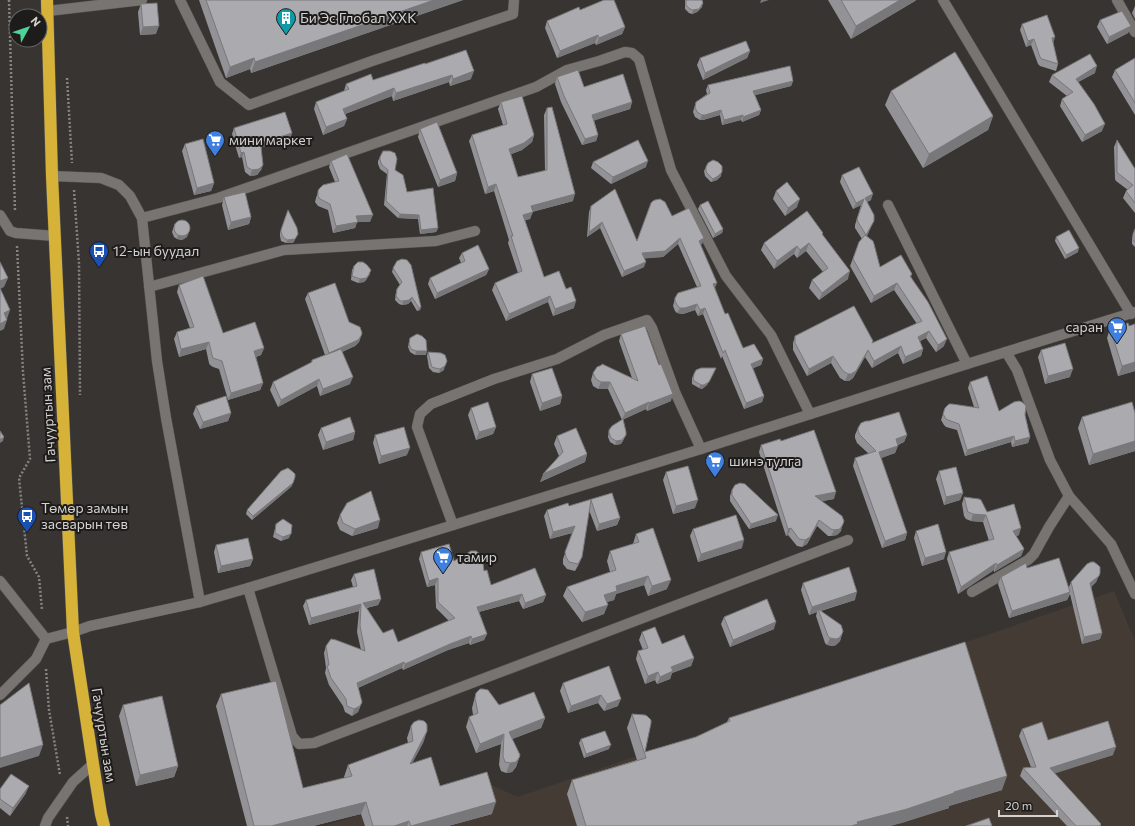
<svg xmlns="http://www.w3.org/2000/svg" width="1135" height="826" font-family="Commissioner,sans-serif">
	<rect width="100%" height="100%" fill="#383431"/>
	<path fill="#443c34" d="M1114,591L1135,641V826H324L478,779L518,797Z"/>
	<g fill="none" stroke-linecap="round" stroke-linejoin="round">
		<g stroke="#555350" stroke-width="11">
			<path id="lane" d="M180,0L220,82L249,105L372,61L513,14L514,0
				M48,11L142,0
				M0,215L10,231L16,233L55,236
				M972,592L1028,560L1034,554L1049,527L1069,496
				M45,826L48,818L73,782L93,764"/>
		</g>
		<g stroke="#555350" stroke-width="11">
			<path id="street" d="M943,0L1131,314
				M1117,0L1135,32
				M52,176L101,178L119,185L130,196L142,218L157,361L166,418L200,602
				M888,205L967,364
				M142,218L218,198L536,87L567,70L599,61L625,52L632,53L639,59L671,170L726,276L771,335L810,414
				M149,287L284,250L436,241L475,231
				M1006,352L1017,370L1050,460L1069,496L1111,544L1135,594
				M453,525L417,427L420,414L431,404L494,379L557,359L604,335L647,320L652,328L675,392L701,449
				M0,581L46,639L73,632
				M248,588L292,736L299,744L314,743L848,540
				M0,695L36,659L46,639"/>
		</g>
		<g stroke="#555350" stroke-width="11">
			<path id="secondary" d="M73,632L90,626L200,602L248,588L701,449L967,364L1135,312"/>
		</g>
		<g stroke="#555350" stroke-width="13">
			<path id="highway" d="M47,0L52,176L73,632L93,764L101,814L104,826"/>
		</g>
		<path stroke="#868381" stroke-width="2.5" stroke-dasharray="2 2" stroke-linecap="butt" d="M9,0L15,211
			M67,78L72,163
			M74,190L79,263L80,395
			M17,246L23,372L30,459L19,478L27,556L39,577L42,610
			M46,669L49,710L60,775
			M67,817L68,826"/>
		<use href="#lane" stroke="#787471" stroke-width="10"/>
		<use href="#street" stroke="#787471" stroke-width="10"/>
		<use href="#secondary" stroke="#787471" stroke-width="10"/>
		<use href="#highway" stroke="#d6b239" stroke-width="12"/>
	</g>
	<path fill="#939296" d="M199,0H463L251,73L250,69L226,78Z
		M685,0H702V7L697,12L692,14L689,13L685,9Z
		M828,0H916L915,1L851,39Z
		M141,4L156,34L140,35L138,12Z
		M1135,6V19L1132,13Z
		M580,10L625,27L622,34L596,45L595,43L557,58L545,28L547,21Z
		M1100,20L1131,26L1128,33L1107,44L1097,27Z
		M1022,24L1053,43L1058,64L1056,71L1040,66L1038,64L1031,45L1026,47L1020,30Z
		M750,51L747,58L703,80L697,65L700,58Z
		M1135,58V115L1112,77L1115,70Z
		M425,64L471,79L450,86L449,82L393,101L392,96L345,114L347,119L344,126L323,135L314,109L316,102L344,91L346,84L373,80Z
		M1095,73L1078,82L1102,131L1082,142L1060,106L1062,99L1067,96L1049,82L1052,75Z
		M557,77L584,87L632,102L630,109L594,120L598,135L596,141L582,145L561,102L555,84Z
		M793,81L791,86L755,95L761,110L759,115L742,122L741,120L722,125L720,115L703,120H700L695,117L693,112L696,102L707,94L706,90L708,85Z
		M891,91L993,116L988,130L923,168L885,105Z
		M501,102L534,135L532,142L522,150L511,154L518,177L545,171L544,115L547,108L573,201L532,212L530,219L525,220L544,277L574,308L553,316L548,302L506,321L492,290L495,283L518,273L508,243L509,240L494,191L485,194L469,141L472,135L503,125L498,109Z
		M234,128L292,133L290,139L262,147L261,149L263,165L261,170L257,175L250,176L245,172L242,157L239,158L232,134Z
		M420,129L457,173L455,181L438,187L418,137Z
		M1117,140L1135,169V213L1123,198L1126,191L1128,190L1116,181L1115,179L1114,147Z
		M185,144L214,183L211,191L194,195L182,151Z
		M380,157L395,170L407,192L438,228L436,232L420,234L418,219L398,218L384,205L387,174L380,169L378,164V161Z
		M331,161L370,222H357L355,228L333,233L328,210L318,206L315,202L316,198L319,189L335,182L329,167Z
		M593,162L646,167L611,184L591,168Z
		M706,167L721,176L717,180L711,182L705,176L704,171Z
		M842,175L871,200L867,202L871,227L867,236L880,267L912,274L911,277L944,346L936,352L926,338L920,341L923,349L921,356L903,364L898,353L872,368L865,357L853,378L849,381H845L840,378L831,363L807,376L793,350V343L795,336L872,343L917,324L894,290L871,303L850,266L859,242L862,239L855,228V225L861,205L853,209L840,182Z
		M776,191L797,207L785,216L773,199Z
		M224,197L251,217L249,224L228,230L222,205Z
		M700,205L723,229L722,233L713,238L698,209Z
		M591,206L637,241L672,216L702,244L700,245L715,288L725,314L743,348L763,359L761,365L753,368L764,396L762,402L744,409L722,356L721,359L703,314L698,316L695,310L683,314L677,313L675,311L673,306L675,298L697,287L678,244L663,257L644,258V267L622,277L600,228L587,237L589,212Z
		M288,210L298,234L293,243H286L281,241L280,236V233Z
		M175,223L187,237L182,240L177,239L174,237L172,232Z
		M1135,229V247L1132,244V238Z
		M823,233L822,234L848,279L819,300L809,288L812,280L823,272L806,251L797,258L794,254L774,269L761,250L764,243Z
		M1056,237L1078,252L1065,259L1055,241Z
		M462,253L489,269L486,275L435,299L428,284L430,278L461,263L459,258Z
		M354,266L370,274L366,280L364,282L358,283L351,280L352,270Z
		M393,268L421,307L420,310L417,311L411,301L408,304L402,305L399,304L395,300L396,292L397,289L400,285L392,272Z
		M179,285L223,333L264,348L261,355L256,357L263,383L260,390L228,400L219,369L213,367L210,365L209,363L206,349L179,357L174,339L177,332L190,328L177,292Z
		M308,293L349,322L361,336L359,342L355,346L342,352L350,384L320,396L317,386L278,407L270,390L273,382L311,363L312,360L325,355L305,299Z
		M1129,326L1135,371L1118,376L1107,338L1110,328Z
		M621,334L671,401L647,411L646,409L622,420L608,389H598L593,386L591,380L593,373L602,364L632,378L619,341Z
		M410,338L426,355H415L410,352L408,347Z
		M1041,350L1070,377L1045,384L1038,357Z
		M428,352L444,370L439,373L433,372L429,368L427,356Z
		M714,372L707,385L702,389L699,388L692,384V378L694,374Z
		M532,374L562,396L560,404L540,411L530,382Z
		M970,382L999,411L1025,415L1030,437L1028,443L1012,447L1011,442L965,456L957,430L946,427L944,425L941,420L945,408L974,407L968,388Z
		M196,406L231,413L228,421L200,429L193,414Z
		M471,408L496,427L493,434L476,440L468,415Z
		M1135,413V451L1089,465L1078,428L1082,417Z
		M321,428L355,432L353,440L323,450L318,435Z
		M858,428L907,435L904,442L898,445L895,453L881,458L907,533L905,540L882,548L853,466L855,458L869,454L857,443L855,438V435Z
		M609,430L624,439L621,444L615,445L610,442L608,437Z
		M375,435L407,455L379,464L373,443Z
		M557,436L587,454L585,462L540,482L559,456L554,444Z
		M761,445L834,499L822,501L841,531L837,535L831,536H828L817,526L807,544L802,547L797,546L788,535L786,536L759,452Z
		M939,471L963,493L960,500L944,505L936,479Z
		M666,472L695,508L673,514L663,480Z
		M292,486L252,520L246,514L247,510Z
		M732,490L776,521L749,529L730,501V496Z
		M612,493L620,518L617,525L597,531L589,510L579,564L575,571L567,569L563,564V559L572,533L550,539L544,516L547,510L569,506Z
		M964,497L987,512L1019,535L1016,536L1024,549L1021,556L994,572V570L958,594L947,559L949,552L989,541L983,522L971,521L966,519L964,516L962,504Z
		M340,515L378,528L352,536L340,530L337,523Z
		M276,524L289,538L281,541L273,537Z
		M693,529L742,548L698,562L690,536Z
		M916,531L944,559L922,566L914,538Z
		M636,534L667,589L648,596L644,585L616,594L614,600L607,602L604,614L582,622L563,596L567,587L610,572L607,561L610,551L633,544Z
		M216,545L253,559L250,566L218,573L214,552Z
		M421,552L454,561L484,571L491,585L546,595L543,602L523,609L519,601L479,612L487,634L484,640L470,645L469,643L448,650L403,670L402,668L358,688L362,702L358,712L352,716L345,712L343,706L329,685L325,673L326,668L324,653L326,646L361,650L357,632L359,611L309,625L303,606L306,600L353,587L351,580L354,574L381,599L378,605L367,608L383,633L398,642L449,621L436,608L435,585L427,587L419,559Z
		M1027,568L1069,587L1071,582L1100,573L1096,582L1091,587L1102,633L1100,639L1082,644L1070,594L1067,600L1009,618L998,584L1001,577Z
		M803,583L855,600L821,611L842,634L840,641L836,645L833,646L827,645L825,643L816,616L817,612L809,615L801,590Z
		M724,617L774,629L730,647L721,624Z
		M642,632L662,644L694,658L691,666L672,673L670,679L657,684L655,680L645,684L636,659L638,651L643,650L639,640Z
		M609,666L618,706L604,711L598,703L568,713L560,691L563,683Z
		M476,693L499,705L545,718L541,728L512,739L519,758L516,767L512,772L506,773L501,771L499,765L501,744L476,753L466,727L469,717L473,715L472,708Z
		M221,694L303,788L345,778L344,777L348,765L408,743L407,738L411,726L427,731L423,743L412,763L440,786L492,814L448,826H365L361,814L313,826H247L216,706Z
		M123,705L178,766L174,777L136,786L119,716Z
		M632,714L645,752L696,737L727,722L729,718L1002,790L949,806V808L890,826H577L567,794L572,780L637,760L627,728Z
		M1022,729L1048,740L1113,755L1054,773L1101,824V826H1067L1020,776L1023,768L1031,767L1019,736Z
		M581,739L609,749L584,758L579,743Z
		M0,789L26,793L10,816L0,808Z"/>
	<path fill="#78777a" d="M434,0H463L251,73L255,62Z
		M761,0H769L760,3Z
		M900,0H916L915,1L851,39L856,26Z
		M703,3L702,7L697,12L692,14L693,10Z
		M159,26L156,34L140,35L143,27Z
		M1131,26L1128,33L1107,44L1109,37Z
		M625,27L622,34L596,45L599,38Z
		M598,35L595,43L557,58L560,51Z
		M1055,37L1053,44L1052,38Z
		M1034,39L1031,45L1026,47L1028,41Z
		M750,51L747,58L703,80L705,73Z
		M254,58L250,69L226,78L230,67Z
		M1097,66L1095,73L1073,85L1076,79Z
		M474,71L471,79L450,86L453,79Z
		M452,75L449,82L393,101L396,93Z
		M793,81L791,86L752,96L753,91Z
		M394,88L392,96L340,116L343,109Z
		M632,102L630,109L590,122L592,115Z
		M721,110L720,115L703,120H700L702,115Z
		M761,110L759,115L742,122L743,117Z
		M743,115L741,120L722,125L724,120Z
		M993,116L988,130L923,168L929,154Z
		M347,119L344,126L323,135L326,127Z
		M1105,124L1102,131L1082,142L1085,135Z
		M292,133L290,139L262,147L260,152L261,143Z
		M534,135L532,142L522,150L507,156L509,149Z
		M598,135L596,141L582,145L585,139Z
		M244,152L242,157L239,158L241,153Z
		M648,161L646,167L611,184L613,177Z
		M263,165L261,170L257,175L250,176L252,170Z
		M722,172L721,176L717,180L711,182L713,179Z
		M457,173L455,181L438,187L440,180Z
		M214,183L211,191L194,195L197,188Z
		M496,184L494,191L485,194L488,187Z
		M575,194L573,201L528,213L531,206Z
		M873,194L871,200L862,205L865,198Z
		M800,199L797,207L785,216L788,208Z
		M864,199L861,205L853,209L856,203Z
		M533,212L530,219L520,222L523,215Z
		M400,214L419,215L418,219L398,218Z
		M373,215L370,222H357L355,228L333,233L336,226L356,216Z
		M251,217L249,224L228,230L231,222Z
		M874,221L864,241L866,235Z
		M602,222L600,228L587,237L589,232Z
		M438,228L436,232L420,234L421,230Z
		M723,229L722,233L713,238L715,234Z
		M189,233L187,237L182,240L177,239L178,235Z
		M298,234L293,243H286L287,240Z
		M680,238L678,244L663,257L640,259L642,253Z
		M704,238L702,244L697,247L699,241Z
		M809,243L806,251L797,258L800,250Z
		M797,246L794,254L774,269L777,261Z
		M1079,248L1078,252L1065,259L1066,255Z
		M646,262L644,267L622,277L624,271Z
		M489,269L486,275L435,299L437,293Z
		M371,270L366,280L364,282L358,283L360,279Z
		M850,271L848,279L819,300L822,293Z
		M8,278L4,287L0,289V281Z
		M717,283L715,288L713,284Z
		M897,283L894,290L871,303L874,296Z
		M550,296L548,302L506,321L509,314Z
		M412,297L411,301L408,304L402,305L403,301Z
		M576,301L574,308L553,316L555,309Z
		M697,304L695,310L683,314L677,313L680,308Z
		M421,307L420,310L417,311L419,308Z
		M705,308L703,314L698,316L700,310Z
		M10,310L7,319L0,322L4,313Z
		M7,320L4,329L0,331V324Z
		M929,331L926,338L915,344L918,337Z
		M361,336L359,342L355,346L326,359L329,353Z
		M947,339L944,346L936,352L938,345Z
		M209,342L206,349L179,357L181,349Z
		M901,346L898,353L872,368L874,361Z
		M264,348L261,355L252,358L254,351Z
		M923,349L921,356L903,364L905,357Z
		M868,350L865,357L853,378L849,381H845L848,374Z
		M416,351H427L426,355H415Z
		M833,356L831,363L807,376L809,369Z
		M763,359L761,365L749,370L751,364Z
		M1135,362V371L1118,376L1122,366Z
		M445,366L444,370L439,373L440,369Z
		M716,368L707,385L702,389L699,388L701,385Z
		M1073,369L1070,377L1045,384L1048,376Z
		M353,377L350,384L320,396L323,389Z
		M319,379L317,386L278,407L281,400Z
		M601,382H610L608,389H598Z
		M263,383L260,390L228,400L231,393Z
		M673,394L671,401L647,411L649,403Z
		M562,396L560,404L540,411L542,403Z
		M764,396L762,402L744,409L746,403Z
		M649,402L646,409L622,420L625,413Z
		M231,413L228,421L200,429L203,422Z
		M496,427L493,434L476,440L479,432Z
		M355,432L353,440L323,450L326,442Z
		M626,435L624,439L621,444L615,445L616,441Z
		M907,435L904,442L893,446L896,439Z
		M1014,436L1011,442L965,456L967,450Z
		M4,437L3,441L0,443V440Z
		M1030,437L1028,443L1012,447L1015,441Z
		M1135,441V451L1089,465L1093,454Z
		M898,446L895,453L876,460L879,452Z
		M410,448L407,455L379,464L381,456Z
		M587,454L585,462L540,482L543,474Z
		M293,483L292,486L252,520L253,516Z
		M836,492L834,499L813,503L815,496Z
		M963,493L960,500L944,505L946,497Z
		M698,500L695,508L673,514L676,506Z
		M973,514L986,515L983,522L971,521Z
		M778,515L776,521L749,529L751,524Z
		M620,518L617,525L597,531L599,524Z
		M380,520L378,528L352,536L355,529Z
		M819,520L817,526L807,544L802,547L805,540Z
		M843,524L841,531L837,535L831,536L834,530Z
		M575,526L572,533L550,539L553,532Z
		M791,528L788,535L786,536L788,529Z
		M1021,528L1019,535L1011,538L1013,531Z
		M907,533L905,540L882,548L885,541Z
		M291,534L289,538L281,541L283,537Z
		M744,540L742,548L698,562L701,554Z
		M1024,549L1021,556L994,572L997,565Z
		M946,552L944,559L922,566L925,558Z
		M582,557L579,564L575,571L578,564Z
		M253,559L250,566L218,573L221,566Z
		M996,563L994,570L958,594L961,587Z
		M1100,573L1096,582L1088,590L1090,583Z
		M648,576L644,585L616,594L614,600L601,604L604,595L616,586Z
		M438,578L435,585L427,587L429,581Z
		M671,580L667,589L648,596L652,586Z
		M857,592L855,600L819,611L818,609L817,612L809,615L812,607Z
		M1070,592L1067,600L1009,618L1012,611Z
		M522,594L519,601L474,613L477,607Z
		M546,595L543,602L523,609L525,603Z
		M381,599L378,605L361,609L363,603Z
		M361,604L359,611L309,625L311,618Z
		M608,605L604,614L582,622L585,612Z
		M776,622L774,629L730,647L733,640Z
		M1102,633L1100,639L1082,644L1084,637Z
		M487,634L484,640L470,645L472,639Z
		M842,634L840,641L836,645L833,646L827,645L830,638Z
		M471,636L469,643L448,650L403,670L405,664L450,644Z
		M694,658L691,666L672,673L670,679L657,684L660,677L671,667Z
		M404,662L402,668L355,689L357,683Z
		M658,672L655,680L645,684L648,676Z
		M601,695L598,703L568,713L571,706Z
		M621,699L618,706L604,711L607,704Z
		M362,702L358,712L352,716L354,709Z
		M545,718L541,728L505,742L509,732Z
		M427,731L423,743L406,775L410,764Z
		M504,734L501,744L476,753L480,744Z
		M43,745L39,756L0,768V758Z
		M611,745L609,749L584,758L586,754Z
		M1116,747L1113,755L1047,776L1050,768Z
		M519,758L516,767L512,772L506,773L510,763Z
		M178,766L174,777L136,786L140,775Z
		M1007,776L1002,790L949,806V808L902,823L890,826H851L857,822Z
		M29,786L26,793L10,816L13,808Z
		M366,802L361,814L313,826H271Z
		M496,802L492,814L448,826H411Z
		M409,821L407,826H394Z"/>
	<path fill="#abaaaf" stroke="#78777a" d="M206,0H434L255,62L254,58L230,67Z
		M604,0H614L625,27L599,38L598,35L560,51L547,21L579,7L580,10Z
		M686,0H702L703,3L699,9L693,10L690,9L686,5Z
		M841,0H900L856,26Z
		M157,3L159,26L143,27L141,4Z
		M1122,11L1131,26L1109,37L1100,20Z
		M1047,15L1055,37L1052,38L1058,64L1042,59L1040,57L1034,39L1028,41L1022,24Z
		M746,41L750,51L705,73L700,58Z
		M466,50L474,71L453,79L452,75L396,93L394,88L343,109L347,119L326,127L316,102L349,89L346,84L371,74L373,80L425,63V64Z
		M955,52L993,116L929,154L891,91Z
		M1090,54L1097,66L1076,79L1094,104L1105,124L1085,135L1062,99L1073,92L1052,75Z
		M1135,58V103L1115,70Z
		M790,66L793,81L753,91L761,110L743,117V115L724,120L721,110L705,115H702L697,112L695,107L696,102L710,93L708,85Z
		M578,70L584,87L623,74L632,102L592,115L598,135L585,139L564,96L557,77Z
		M522,96L534,135L524,143L509,149L518,177L547,170V108L552,107L575,194L531,206L533,212L523,215L544,277L559,271L566,289L571,287L576,301L555,309L550,296L509,314L495,283L522,271L511,236H513L496,184L488,187L472,135L507,124L501,102Z
		M285,112L292,133L261,143L262,146L261,147L263,165L259,169L252,170L247,167L244,152L241,153L234,128Z
		M437,122L457,173L440,180L420,129Z
		M203,139L214,183L197,188L185,144Z
		M638,140L648,161L613,177L593,162Z
		M1117,140L1135,169V203L1126,191L1133,185L1119,174L1117,172Z
		M383,151H390L395,153L397,159L395,170L403,175L407,192L433,188L438,228L421,230L419,215L400,214L386,201L388,170L382,165L380,160V157Z
		M347,154L373,215L356,216L358,222L336,226L330,204L320,199L318,196V191L319,189L323,185L339,181L331,161Z
		M713,160L718,162L722,166V172L718,176L713,179L706,172V167L708,163Z
		M859,167L873,194L865,198L874,215V221L866,235L858,222L857,219L864,199L856,203L842,175Z
		M787,182L800,199L788,208L776,191Z
		M615,189L637,241L651,203L653,201L655,200L660,199L665,202L672,216L689,208L704,238L699,241L717,283L713,284L725,314L728,313L743,348L754,344L763,359L751,364L764,396L746,403L725,350L723,353L705,308L700,310L697,304L685,308H680L677,305L675,301V298L678,293L701,286L680,238L665,251L642,253L646,262L624,271L602,222L589,232L591,206Z
		M245,192L251,217L231,222L224,197Z
		M708,201L723,229L715,234L700,205Z
		M288,210L297,228L298,234L295,239L287,240L283,237L281,232V230Z
		M807,211L823,233L822,234L850,271L822,293L812,280L828,268L809,243L800,250L797,246L777,261L764,243Z
		M174 228a8 8 0 1 1 16 0a8 8 0 1 1-16 0Z
		M1135,229V242L1133,240V234Z
		M1069,230L1079,248L1066,255L1056,237Z
		M865,235L873,241L874,244L880,267L901,255L912,274L910,276L928,302L947,339L938,345L929,331L918,337L923,349L905,357L901,346L874,361L868,350L856,371L851,374H848L843,371L833,356L809,369L795,343V336L854,306L873,341L872,343L922,321L897,283L874,296L853,259L859,242Z
		M478,245L489,269L437,293L430,278L465,261L462,253Z
		M402,259L407,260L411,265L421,307L419,308L412,297L409,300L403,301H400L396,296L397,289L402,282L393,268L397,261Z
		M0,262L8,278L0,281Z
		M358,262H363L367,265L371,270L368,276L366,278L360,279L352,276L354,266Z
		M203,276L223,333L255,322L264,348L254,351L263,383L231,393L222,361L213,358L212,355L209,342L181,349L177,332L194,327L179,285Z
		M335,283L349,322L360,327L362,333L361,336L358,340L329,353L308,293Z
		M0,288L10,310L4,313L7,320L0,324Z
		M1128,323L1129,326L1135,324V362L1122,366L1110,328Z
		M645,326L659,365L661,364L673,394L649,403V402L625,413L610,382H601L596,379L593,373L597,367L602,365V364L638,381L621,334Z
		M417,334L422,336L426,340L427,351H416L411,349L409,344L410,338Z
		M1065,343L1073,369L1048,376L1041,350Z
		M341,349L353,377L323,389L319,379L281,400L273,382L312,362V360Z
		M428,352L441,353L445,355L447,361L445,366L440,369L435,368L432,367L431,364Z
		M552,368L562,396L542,403L532,374Z
		M701,368H716L709,382L704,385H701L693,380L694,374L696,370Z
		M987,376L999,411L1014,402L1019,401L1022,402L1026,406L1025,415L1030,437L1015,441L1014,436L967,450L959,424L948,420L946,419L943,414L945,408L949,404H952L979,408L970,382Z
		M226,396L231,413L203,422L196,406Z
		M488,402L496,427L479,432L471,408Z
		M1132,402L1135,413V441L1093,454L1082,417Z
		M899,412L907,435L896,439L898,446L879,452L907,533L885,541L855,458L876,451L860,435L858,431V428L861,423L866,421H869Z
		M350,417L355,432L326,442L321,428Z
		M623,419L626,432V435L622,440L616,441L611,438L609,433V430L612,426Z
		M404,427L410,448L381,456L375,435Z
		M576,428L587,454L543,474L563,452L557,436Z
		M814,430L836,492L815,496L842,516L844,521L843,524L840,529L834,530L831,529L819,520L810,537L805,540L799,539L791,528L788,529L761,445L780,439L781,441Z
		M0,431L4,437L0,440Z
		M688,466L698,500L676,506L666,472Z
		M956,467L963,493L946,497L939,471Z
		M288,468L293,472L295,474V477L293,483L253,516L247,510L281,471Z
		M740,483L745,484L778,515L751,524L732,495V490L735,485Z
		M371,491L380,520L355,529L343,523L340,515L347,503Z
		M612,493L620,518L599,524L591,500L582,557L578,564L569,562L566,557L565,552L575,526L553,532L547,510L568,503L569,506Z
		M964,497L979,499L981,500L987,512L1014,504L1021,528L1013,531L1023,547L1024,549L997,565L996,563L961,587L949,552L994,539L986,515L973,514L968,512L967,509Z
		M736,515L744,540L701,554L693,529Z
		M283,519L292,525L291,534L283,537L275,533L276,524Z
		M938,524L946,552L925,558L916,531Z
		M653,528L671,580L652,586L648,576L616,586L617,591L604,595L608,605L585,612L567,587L616,570L610,551L639,542L636,534Z
		M248,538L253,559L221,566L216,545Z
		M449,544L454,561L471,551H476L480,554L482,556L484,571L487,570L491,585L535,568L546,595L525,603L522,594L477,607L487,634L472,639L471,636L450,644L405,664L404,662L357,683L362,702L360,706L354,709L347,706L346,699L331,678L327,666L329,665L326,646L331,639L336,640L365,651L360,626L361,604L311,618L306,600L357,586L354,574L374,569L381,599L363,603L383,633L393,629L398,642L455,618L438,602V578L429,581L421,552Z
		M1059,558L1070,592L1012,611L1001,577L1026,563L1027,568Z
		M1091,562H1094L1098,565L1100,567V573L1099,576L1090,583L1102,633L1084,637L1071,582L1087,564Z
		M849,567L857,592L812,607L803,583Z
		M767,599L776,622L733,640L724,617Z
		M818,609L841,625L843,631L842,634L839,638L836,639L830,638L828,636Z
		M655,627L662,644L684,635L694,658L671,667L673,671L660,677L658,672L648,676L638,651L648,648L642,632Z
		M965,642L1007,776L954,792V793L907,809L857,822L858,824L851,826H586L572,780L646,758L632,714L645,715L647,716L651,720V723L645,752L696,737L730,721L729,718Z
		M609,666L621,699L607,704L601,695L571,706L563,683Z
		M276,681L303,788L352,776L348,765L413,741L411,726L414,722L419,720L424,721L426,723L427,725V731L410,764L431,757L440,786L487,772L496,802L411,826L409,821L394,826H373L366,802L271,826H254L221,694Z
		M29,683L43,745L0,758V705Z
		M480,689H483L488,690L499,705L534,692L545,718L509,732L520,755L519,758L516,762L510,763L505,762L503,756L504,734L480,744L469,717L478,713L475,698L476,693Z
		M162,696L178,766L140,775L123,705Z
		M1108,721L1116,747L1050,768L1101,824L1099,826H1076L1023,768L1036,767L1022,729L1042,722L1048,740Z
		M605,731L611,745L586,754L581,739Z
		M11,774L29,786L13,808L0,799V789Z
		M989,818L992,826H966Z"/>
	<defs>
		<g id="building-pin" transform="scale(1)"><path d="M0 17L-7.5 6A9.5 9.5 0 1 1 7.5 6Z" fill="#0f9aa8" stroke="#1e1c1b"/><path d="M-4-6H4V6H1V3H-1V6H-4ZM-2.5-4.3h1.7v1.8h-1.7ZM.8-4.3h1.7v1.8H.8ZM-2.5-1h1.7V.8h-1.7ZM.8-1h1.7V.8H.8Z" fill="#fff"/></g>
		<g id="supermarket-pin" transform="scale(1)"><path d="M0 17L-7.5 6A9.5 9.5 0 1 1 7.5 6Z" fill="#3f7fe0" stroke="#1e1c1b"/><path d="M-6-5.5h2.5l.6 2H6L4.5 2H-2.5L-4.4-4H-6ZM-1.5 3.2a1.3 1.3 0 1 0 .1 0ZM3 3.2a1.3 1.3 0 1 0 .1 0Z" fill="#fff"/></g>
		<g id="bus-pin" transform="scale(1)"><path d="M0 17L-7.5 6A9.5 9.5 0 1 1 7.5 6Z" fill="#1a4fb4" stroke="#1e1c1b"/><path d="M-5-6H5V4H4V6H2V4H-2V6H-4V4H-5ZM-3.5-4V0h7V-4ZM-3.5 1.2v1.5H-2V1.2ZM2 1.2v1.5H3.5V1.2Z" fill="#fff"/></g>
	</defs>
	<g fill-rule="evenodd">
		<use href="#building-pin" x="286" y="18"/>
		<use href="#supermarket-pin" x="215" y="140"/>
		<use href="#bus-pin" x="99" y="251"/>
		<use href="#supermarket-pin" x="1117" y="327"/>
		<use href="#supermarket-pin" x="715" y="461"/>
		<use href="#bus-pin" x="27" y="516"/>
		<use href="#supermarket-pin" x="443" y="557"/>
	</g>
	<g text-anchor="middle" stroke-width="4" stroke-linejoin="round" paint-order="stroke">
		<g font-size="14" fill="#d4d2d0" stroke="#1e1c1b" text-anchor="start">
			<text x="300" y="23">Би Эс Глобал ХХК</text>
			<text x="229" y="145">мини маркет</text>
			<text x="113" y="256">12-ын буудал</text>
			<text x="1103" y="332" text-anchor="end">саран</text>
			<text x="729" y="466">шинэ тулга</text>
			<text x="41" y="513">Төмөр замын<tspan x="41" dy="16">засварын төв</tspan></text>
			<text x="457" y="562">тамир</text>
		</g>
		<g font-size="14" fill="#d4d2d0" stroke="#1e1c1b">
			<text transform="translate(48 415) rotate(-93)" y="5">Гачууртын зам</text>
			<text transform="translate(104 735) rotate(81)" y="5">Гачууртын зам</text>
		</g>
	</g>
	<g transform="translate(28 28) rotate(50)"><circle r="19" fill="#1e1c1b" stroke="#676563"/>
	<path d="M0-3L7 15L0 10L-7 15Z" fill="#4dd39a"/>
	<text y="-6" font-size="11" font-weight="bold" text-anchor="middle" fill="#d4d2d0">N</text>
	</g>
	<path d="M999 810v6h58v-6" fill="none" stroke="#d4d2d0" stroke-width="2"/>
	<text x="1005" y="810" font-size="12" fill="#d4d2d0" stroke="#1e1c1b" stroke-width="3" paint-order="stroke">20 m</text>
</svg>
